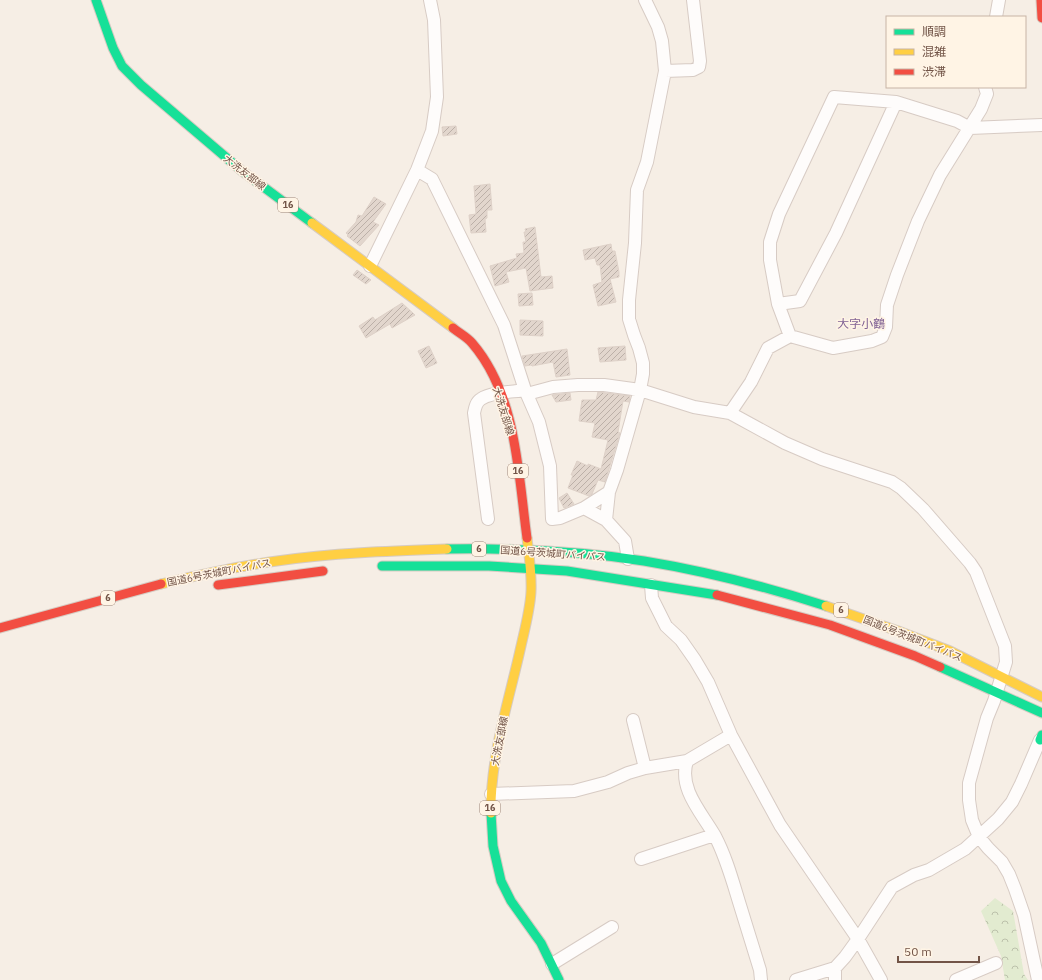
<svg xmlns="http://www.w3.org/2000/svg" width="1042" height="980" font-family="'IBM Plex Sans','Noto Sans JP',sans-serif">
	<defs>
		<pattern id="forest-crowns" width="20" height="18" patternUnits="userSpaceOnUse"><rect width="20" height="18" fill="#e2ebd0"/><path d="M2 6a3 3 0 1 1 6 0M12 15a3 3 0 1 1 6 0" fill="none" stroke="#bcc1ab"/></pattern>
		<pattern id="building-hatch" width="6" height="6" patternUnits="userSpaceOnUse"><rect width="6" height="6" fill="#e2d6cd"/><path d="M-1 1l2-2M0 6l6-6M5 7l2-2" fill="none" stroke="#bcb0a8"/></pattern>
	</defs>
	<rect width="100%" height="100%" fill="#f6eee5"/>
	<path fill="url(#forest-crowns)" d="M995,898L1013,911L1024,974L1028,980H1005L1001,956L981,911Z"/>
	<path fill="url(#building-hatch)" stroke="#ded1c8" d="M456,126L457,134L443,136L442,127Z
		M490,184L492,210H487V218L485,219L486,232L471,233L469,215L476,214L474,186Z
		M374,197L386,204L373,222L379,225L360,246L347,236L348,235L346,233L356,222L358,215L362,216Z
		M535,227L541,277L552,276L553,288L530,291L526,268L506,272L509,282L495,286L490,266L517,258L516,254L524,253L523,242H526L524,232H526L525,229Z
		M611,244L612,251H615L619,272V277L610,279L616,302L598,306L593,285L602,282L600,265H597L595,258L585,260L583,250Z
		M357,270L371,280L366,284L353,275Z
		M532,293L533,305L519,306L518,294Z
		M402,303L415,315L392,328L390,324L366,338L359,326L373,317L375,320Z
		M520,320L543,321V336L520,335Z
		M429,346L437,363L426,368L418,351Z
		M625,346L626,360L600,362L598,348Z
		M567,349L570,375L556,377L553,362L532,366L531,365L525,366L522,356Z
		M598,392L630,396L629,402L623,401L618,432L620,433L605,482L598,480L592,494L589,496L568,488L573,475H571L577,461L588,466V464L601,469L608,440L592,437L595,423L579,421L582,400H596Z
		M570,393L571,400L556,402L552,395Z
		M567,493L574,504L564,508L559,498Z"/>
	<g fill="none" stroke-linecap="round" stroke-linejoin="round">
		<g stroke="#d7cbc4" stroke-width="14">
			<path id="street" d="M996,17L999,0
				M665,71L693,70L699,67L700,61L693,0
				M417,170L432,179L504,325L525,390L539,422L550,466L552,519L560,518L584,508L609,492L617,470L640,390L643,374V363L639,348L634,335L629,319V300L635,243L637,190L647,162L665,71L662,41L658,27L645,0
				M370,266L417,170L432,131L437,97L434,20L430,0
				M778,304L800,301L836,233L896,102
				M790,336L778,304L770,260V242L779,214L834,97L896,102L957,121L970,128L1042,125
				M527,394L553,387L578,385H604L640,390L694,407L730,413L785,443L822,459L892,482L901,488L923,509L970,563L976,572L1005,646L1006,662L994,701L987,718L969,783V800L972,820L979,837L988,848L1002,862L1009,874L1015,889L1024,915L1038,980
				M730,413L751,382L768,348L790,336L833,348L872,341L882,337L886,327L887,305L897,275L918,221L940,175L981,109L987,94L985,87
				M584,508L606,520L625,541L628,559
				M488,519L474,413C475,408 476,402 481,399C491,392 513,392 525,390
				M606,520L609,492
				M651,585L652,598L666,626L681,640L695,660L708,682L731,735L780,825L858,939L881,980
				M633,720L645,768
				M687,761C678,789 702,813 715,836C726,857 732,879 739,902C746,925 753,947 760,970L761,980
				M491,794L574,791L608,782L628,773L645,768L687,761L731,735
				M641,859L714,835
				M552,964L612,927
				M796,980L835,968L845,957L858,939L892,887L914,875L929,870L965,849L998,819L1012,802L1021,784L1040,740
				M835,980V968
				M956,980L996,963"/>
		</g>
		<g stroke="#d6cbc2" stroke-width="11">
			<path id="fast" d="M96,0L113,48L122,66L141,85L242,171L312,223
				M447,549C513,548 579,551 644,561C705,571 767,587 826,606
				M382,566H489L567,571L717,595
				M940,667L1042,713
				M1040,740L1042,735
				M491,813L493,846L501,881L511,901L541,943L559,980"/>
		</g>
		<g stroke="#d6cbc2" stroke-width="11">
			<path id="slow" d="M312,223L453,328
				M161,584C199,575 238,566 277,561C333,553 391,551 447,549
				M826,606L898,631L950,651L1042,697
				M491,813C490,756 509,701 521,646C525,628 530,610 531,592C532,574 529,556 527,538"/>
		</g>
		<g stroke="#d6cbc2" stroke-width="11">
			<path id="jam" d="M1041,0L1042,18
				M453,328C459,333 467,337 472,343C517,395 518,473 527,538
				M218,585L323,571
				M717,595L830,625L915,656L940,667
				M0,628L161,584"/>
		</g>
		<use href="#street" stroke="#fefcfb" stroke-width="12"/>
		<use href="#fast" stroke="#16e098" stroke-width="9"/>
		<use href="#slow" stroke="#ffcf43" stroke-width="9"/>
		<use href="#jam" stroke="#f24e42" stroke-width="9"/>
	</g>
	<g text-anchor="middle" stroke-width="3" stroke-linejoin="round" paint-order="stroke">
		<g fill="#fff4e5" stroke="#9c8476" stroke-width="1">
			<rect x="278" y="198" width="20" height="14" rx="3"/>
			<rect x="508" y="464" width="20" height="14" rx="3"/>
			<rect x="472" y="542" width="14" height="14" rx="3"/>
			<rect x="101" y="591" width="14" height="14" rx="3"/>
			<rect x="834" y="603" width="14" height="14" rx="3"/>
			<rect x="480" y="801" width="20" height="14" rx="3"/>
		</g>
		<g font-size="9" font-weight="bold" fill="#725447">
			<text x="288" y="208">16</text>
			<text x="518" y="474">16</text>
			<text x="479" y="552">6</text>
			<text x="108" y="601">6</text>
			<text x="841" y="613">6</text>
			<text x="490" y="811">16</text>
		</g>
		<g font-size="10" fill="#725447" stroke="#fff4e5">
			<text transform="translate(245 172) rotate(38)" y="4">大洗友部線</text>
			<text transform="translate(504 411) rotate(73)" y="4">大洗友部線</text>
			<text transform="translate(553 553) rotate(4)" y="4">国道6号茨城町バイパス</text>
			<text transform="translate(219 572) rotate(-11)" y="4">国道6号茨城町バイパス</text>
			<text transform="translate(913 638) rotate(22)" y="4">国道6号茨城町バイパス</text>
			<text transform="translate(499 741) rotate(-79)" y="4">大洗友部線</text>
		</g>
		<g font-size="12" fill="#826395" stroke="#fff4e5">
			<text x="861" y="328">大字小鶴</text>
		</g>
	</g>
	<rect x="886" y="16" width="140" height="72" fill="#fff4e5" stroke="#c7b4a6"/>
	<rect x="894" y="29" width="20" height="6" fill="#16e098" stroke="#c7b4a6"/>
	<text x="922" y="36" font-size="12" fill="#725447">順調</text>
	<rect x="894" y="49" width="20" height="6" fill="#ffcf43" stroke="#c7b4a6"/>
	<text x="922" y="56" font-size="12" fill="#725447">混雑</text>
	<rect x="894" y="69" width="20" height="6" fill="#f24e42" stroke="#c7b4a6"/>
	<text x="922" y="76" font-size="12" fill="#725447">渋滞</text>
	<path d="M898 956v6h81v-6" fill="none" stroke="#725447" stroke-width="2"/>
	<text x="904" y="956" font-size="12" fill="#725447" stroke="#fff4e5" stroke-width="3" paint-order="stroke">50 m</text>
</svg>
